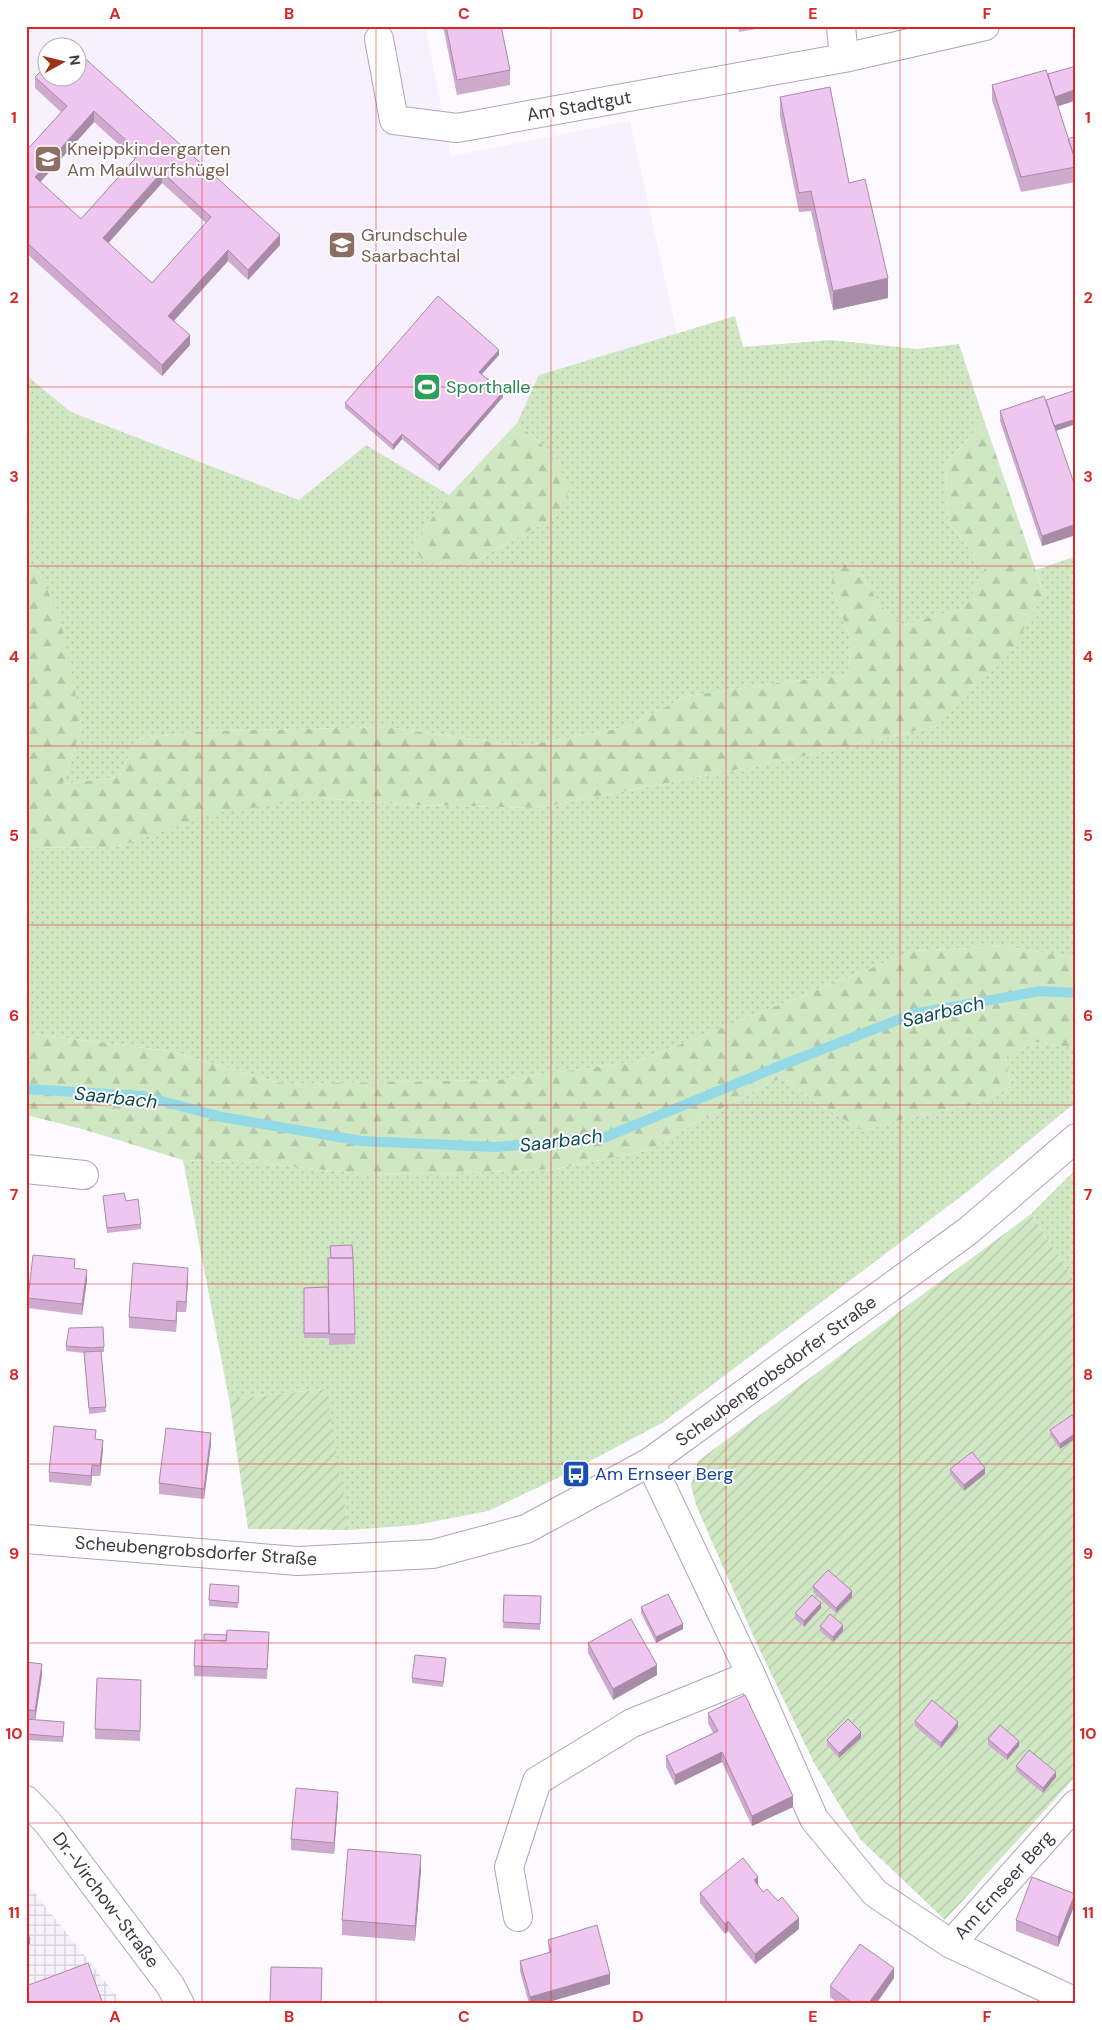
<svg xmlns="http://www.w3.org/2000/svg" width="1102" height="2030" font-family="'DM Sans',sans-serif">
	<defs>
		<pattern id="industrial-grid" width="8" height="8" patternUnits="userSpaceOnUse" patternTransform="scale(1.25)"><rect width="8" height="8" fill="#f7f1fe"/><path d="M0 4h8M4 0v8" fill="none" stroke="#d5cfdb"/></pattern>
		<pattern id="grass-dots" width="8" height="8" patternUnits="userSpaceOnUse" patternTransform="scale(1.25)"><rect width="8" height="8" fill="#d0e7c3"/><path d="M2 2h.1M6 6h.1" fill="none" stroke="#b4c7a9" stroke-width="1.8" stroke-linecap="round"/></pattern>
		<pattern id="forest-firs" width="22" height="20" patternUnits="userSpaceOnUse" patternTransform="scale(1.25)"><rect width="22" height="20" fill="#d0e7c3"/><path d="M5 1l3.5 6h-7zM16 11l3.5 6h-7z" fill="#b4c7a9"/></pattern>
		<pattern id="garden-furrows" width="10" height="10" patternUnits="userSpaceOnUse" patternTransform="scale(1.25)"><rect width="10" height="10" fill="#d0e7c3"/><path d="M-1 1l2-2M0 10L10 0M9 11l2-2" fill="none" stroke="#b4c7a9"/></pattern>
	</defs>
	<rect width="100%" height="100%" fill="#fcfaff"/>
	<path fill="#f7f1fe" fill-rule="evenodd" d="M26,26H425L451,156L630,121L677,334L539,375L517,423L449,495L366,445L299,500L71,412L26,375ZM48,48H78V78H48Z"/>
	<path fill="url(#industrial-grid)" d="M26,1882L123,2004H26Z"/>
	<path fill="url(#grass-dots)" d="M735,316L743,347L831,340L917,349L959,344L984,420L946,464L948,522L985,568L966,608L903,625L879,604L857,566L833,592L849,635L850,675L777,683L687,696L627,727L523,746L387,727L205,731L137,739L119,777L63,784L82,726L39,572L26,562V375L71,412L299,500L366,445L449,495L413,544L467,566L557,515L549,451L517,423L539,375Z
		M1076,556V958L1003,946L914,951L636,1062L497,1080L284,1084L169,1051L26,1033V848L117,847L209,813L319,798L417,805L538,808L791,759L937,726L1044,594L1036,570Z
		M1036,1042L1076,1048V1102L972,1188L662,1423L558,1478L488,1511L416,1525L349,1530L325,1389L229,1399L183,1160L260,1163L352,1173L436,1174L556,1169L650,1150L705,1117L782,1077L813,1100L862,1131L910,1117L981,1103L1010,1087L1006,1056Z
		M1076,1169V1283L1031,1214Z"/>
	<path fill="url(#forest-firs)" d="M984,420L1044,594L1011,651L937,726L791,759L538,808L417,805L319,798L209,814L117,847L26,848V562L39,572L60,618L82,726L63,784L119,777L137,739L205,731L387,727L523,746L627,727L687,696L777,683L850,675L849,635L833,592L832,575L843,564L857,566L879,604L903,625L965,608L985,568L948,522L946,464Z
		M517,423L549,451L571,487L557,515L467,566L423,562L413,544L449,495Z
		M1003,946L1076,958V1048L1036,1042L1006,1056L1010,1087L981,1103L910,1117L862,1131L813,1100L782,1077L705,1117L650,1150L556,1169L436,1174L352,1173L260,1163L183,1160L82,1129L26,1115V1033L169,1051L284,1084L497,1080L636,1062L914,951Z"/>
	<path fill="url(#garden-furrows)" d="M1031,1214L1076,1283V1776L945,1920L860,1839L813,1761L756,1642L696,1505L691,1485L698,1461Z
		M326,1389L349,1530L248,1529L229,1399Z"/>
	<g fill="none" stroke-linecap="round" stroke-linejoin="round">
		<path stroke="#94d9e6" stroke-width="10" d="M26,1089L143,1096L222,1117L362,1141L496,1147L603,1138L782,1065L913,1014L1040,991L1076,993"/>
		<g stroke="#aea4bc" stroke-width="30">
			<path id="minor" d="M841,26L844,58
				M379,39L394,120L457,128L844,58L985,26
				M26,1169L84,1175
				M650,1462L751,1675L814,1819L875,1893L951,1944L1076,2002
				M26,1800L48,1823L170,1985L180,2004
				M518,1917L509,1867L537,1781L632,1723L751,1675
				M951,1944L1076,1804"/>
		</g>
		<g stroke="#aea4bc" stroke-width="30">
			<path id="secondary" d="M26,1539L298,1561L433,1554L526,1529L650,1462L968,1231L1076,1138"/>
		</g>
		<use href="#minor" stroke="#fff" stroke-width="28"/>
		<use href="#secondary" stroke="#fff" stroke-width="28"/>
	</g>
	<path fill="#ceaace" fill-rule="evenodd" d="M443,26H501L510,70V85L457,95Z
		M738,26H772L739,32Z
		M1073,36H1076V55L1073,47Z
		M48,64L280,245L248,280L228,261L174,321L190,345L162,376L26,253V151L61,112L35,88V77ZM94,122L135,159L81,219L40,182ZM162,183L206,223L152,283L108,243Z
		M1076,66V108L1074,109V101L1058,106L1068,139L1076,136V182L1021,192L992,100V85L1048,74Z
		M780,97L888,298L833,310L811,211L799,212L780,116Z
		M499,355L482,374L503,397L439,471L402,439L393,450L345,408V403Z
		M1000,411L1076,489V535L1042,546L1000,421Z
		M103,1196L126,1201L141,1224V1229L107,1233Z
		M188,1278L186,1312H177L176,1332L129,1328V1317Z
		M87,1280L82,1315L28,1308V1298Z
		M328,1287L355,1334V1344L329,1345V1338H304V1288Z
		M66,1346L104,1347V1352H101L106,1412L89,1414L84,1353L66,1351Z
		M1076,1421L1060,1449L1050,1435V1430Z
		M96,1439L103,1450L100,1476H92L91,1486L49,1482V1472Z
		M211,1444L204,1499L159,1494V1483Z
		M950,1469L985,1474L964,1491L950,1474Z
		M813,1586L852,1597L836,1613L813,1592Z
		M239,1592L238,1608L209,1606V1600Z
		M504,1595L541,1596L540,1630L503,1628Z
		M641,1607L683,1629L656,1643L641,1613Z
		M821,1608L804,1627L795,1619V1613Z
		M820,1626L843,1631L833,1642L820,1631Z
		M269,1642L267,1679L194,1676V1666Z
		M588,1643L657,1675L613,1700L588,1653Z
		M26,1662L42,1675L35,1720L64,1727L63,1742L26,1740Z
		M446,1664L443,1687L412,1683V1678Z
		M141,1691L140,1741L95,1739V1729Z
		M708,1713L793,1807L752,1826L722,1762L675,1785L666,1767V1756L713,1733L708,1723Z
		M915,1721L958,1727L941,1748L915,1726Z
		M861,1738L839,1758L827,1745V1740Z
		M988,1739L1019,1746L1007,1760L988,1745Z
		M1016,1766L1056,1777L1043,1793L1016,1771Z
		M338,1802L334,1854L291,1850V1839Z
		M421,1870L415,1941L342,1935V1920Z
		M758,1885L763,1892L799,1929L755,1964L728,1931L725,1934L700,1903V1893Z
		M1075,1904L1058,1947L1016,1931V1920Z
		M548,1940L610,1984L542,2004H529L520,1971V1961L549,1953Z
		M894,1978L876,2004H839L830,1997V1986Z"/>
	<path fill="#a78ba7" d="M1074,90V101L1053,108V97Z
		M94,111V122L35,188V177Z
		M162,172V183L103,249V238Z
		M280,235V245L248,280V270Z
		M228,250V261L168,327V316Z
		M888,278V298L833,310V291Z
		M190,335V345L162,376V365Z
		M499,350V355L479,377V372Z
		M503,392V397L439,471V465Z
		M1076,419V424L1053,432V426Z
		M402,434V439L393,450V445Z
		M1076,524V535L1042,546V536Z
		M188,1268V1278L186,1312V1302Z
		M87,1270V1280L82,1315V1304Z
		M177,1301V1312L176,1332V1321Z
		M211,1433V1444L204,1499V1489Z
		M1076,1433V1438L1060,1449V1444Z
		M103,1440V1450L100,1476V1466Z
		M92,1465V1476L91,1486V1476Z
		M985,1468V1474L964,1491V1485Z
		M852,1591V1597L836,1613V1608Z
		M821,1603V1608L804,1627V1621Z
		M683,1624V1629L656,1643V1637Z
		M843,1625V1631L833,1642V1637Z
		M42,1664V1675L35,1721V1711Z
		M657,1665V1675L613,1700V1689Z
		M958,1722V1727L941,1748V1743Z
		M861,1732V1738L839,1758V1753Z
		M1019,1741V1746L1007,1760V1755Z
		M722,1752V1762L675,1785V1775Z
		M1056,1772V1777L1043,1793V1788Z
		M338,1792V1802L334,1854V1843Z
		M793,1796V1807L752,1826V1816Z
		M421,1855V1870L415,1941V1926Z
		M758,1877V1887L754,1880Z
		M1075,1894V1904L1058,1947V1937Z
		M799,1918V1929L755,1964V1954Z
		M728,1921V1931L725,1934V1924Z
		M30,1939V1944L26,1945V1940Z
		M894,1968V1978L876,2004H868Z
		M610,1974V1984L542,2004H530V1997Z"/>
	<path fill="#efc6ef" stroke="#a78ba7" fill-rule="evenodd" d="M446,26H501L510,70L457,80Z
		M1073,36H1076V45Z
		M67,42L72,48H62Z
		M78,52L280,235L248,270L228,250L168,316L190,335L162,365L26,242V151L67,106L35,77L48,64V78H78ZM94,111L140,153L81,219L35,177ZM162,172L211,217L152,283L103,238Z
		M1076,66V98H1074V90L1055,97L1048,74Z
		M1046,70L1076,162V167L1021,177L992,85Z
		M830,87L849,183L865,179L888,278L833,291L811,191L799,193L780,97Z
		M1076,136V162L1068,139Z
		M438,296L499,350L479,372L503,392L439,465L402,434L393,445L345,403Z
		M1076,390V419L1054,426L1046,400Z
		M1044,396L1076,489V524L1042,536L1000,411Z
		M124,1193L126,1201L138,1199L141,1224L107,1228L103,1196Z
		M352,1245L353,1258H331L330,1246Z
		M33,1255L75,1259L74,1268L87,1270L82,1304L28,1298Z
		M328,1258H353L355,1334H329Z
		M133,1263L188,1268L186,1302L177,1301L176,1321L129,1317Z
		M328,1287L329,1333H304V1288Z
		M103,1327L104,1347L92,1348L66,1346L69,1328Z
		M101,1351L106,1407L89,1408L84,1352Z
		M1072,1415L1076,1421V1433L1060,1444L1050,1430Z
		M54,1426L96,1430L95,1439L103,1440L100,1466L92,1465L91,1476L49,1472Z
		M166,1428L211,1433L204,1489L159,1483Z
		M972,1452L985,1468L964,1485L950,1469Z
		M828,1570L852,1591L836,1608L813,1586Z
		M210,1584L239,1586L238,1603L209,1600Z
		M668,1594L683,1624L656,1637L641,1607Z
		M504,1595L541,1596L540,1624L503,1622Z
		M812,1595L821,1603L804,1621L795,1613Z
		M830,1614L843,1625L833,1637L820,1626Z
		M631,1619L657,1665L613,1689L588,1643Z
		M227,1630L269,1632L267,1669L194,1666L195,1640L226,1641Z
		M204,1634L227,1635L226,1641L204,1640Z
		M415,1655L446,1658L443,1682L412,1678Z
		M26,1662L42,1664L35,1711L26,1709Z
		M97,1678L141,1680L140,1731L95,1729Z
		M745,1695L793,1796L752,1816L722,1752L675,1775L666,1756L718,1731L708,1713Z
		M932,1700L958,1722L941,1743L915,1721Z
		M26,1719L64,1722L63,1737L26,1734Z
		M848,1719L861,1732L839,1753L827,1740Z
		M1000,1725L1019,1741L1007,1755L988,1739Z
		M1029,1750L1056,1772L1043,1788L1016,1766Z
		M296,1788L338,1792L334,1843L291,1839Z
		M348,1849L421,1855L415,1926L342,1920Z
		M743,1858L758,1877L754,1880L763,1892L767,1889L778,1901L782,1897L799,1918L755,1954L728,1921L725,1924L700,1893Z
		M1032,1877L1075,1894L1058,1937L1016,1920Z
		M597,1925L610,1974L530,1997L520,1961L551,1952L548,1940Z
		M26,1928L30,1939L26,1940Z
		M860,1944L894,1968L868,2004H854L830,1986Z
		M88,1963L103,2004H26V1986Z
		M271,1967L322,1968L321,2004H270Z"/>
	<path fill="none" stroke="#d62828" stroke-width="1" stroke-opacity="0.55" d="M202,26V2004M376,26V2004M551,26V2004M726,26V2004M900,26V2004M26,207H1076M26,387H1076M26,566H1076M26,746H1076M26,925H1076M26,1105H1076M26,1284H1076M26,1464H1076M26,1643H1076M26,1823H1076"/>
	<defs>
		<g id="school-square" transform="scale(1.4375)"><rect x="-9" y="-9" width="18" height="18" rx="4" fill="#8d6e63" stroke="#fff"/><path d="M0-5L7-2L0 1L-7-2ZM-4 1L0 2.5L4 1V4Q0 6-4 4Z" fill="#fff"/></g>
		<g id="stadium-square" transform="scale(1.4375)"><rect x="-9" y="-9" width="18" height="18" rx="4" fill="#2e9e5b" stroke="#fff"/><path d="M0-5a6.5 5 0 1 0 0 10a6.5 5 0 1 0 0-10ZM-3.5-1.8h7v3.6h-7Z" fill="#fff"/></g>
		<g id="bus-square" transform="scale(1.4375)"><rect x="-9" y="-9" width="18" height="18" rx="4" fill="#1a4fb4" stroke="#fff"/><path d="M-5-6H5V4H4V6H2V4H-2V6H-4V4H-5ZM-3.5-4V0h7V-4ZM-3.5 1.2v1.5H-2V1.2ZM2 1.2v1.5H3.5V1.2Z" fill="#fff"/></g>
	</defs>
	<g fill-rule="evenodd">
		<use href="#school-square" x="48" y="159"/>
		<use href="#school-square" x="342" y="245"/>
		<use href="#stadium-square" x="427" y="387"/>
		<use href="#bus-square" x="576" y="1474"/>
	</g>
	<g text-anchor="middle" stroke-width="4" stroke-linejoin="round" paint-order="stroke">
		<g font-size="18" fill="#3d3842" stroke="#fff">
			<text transform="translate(579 106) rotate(-10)" y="6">Am Stadtgut</text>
			<text transform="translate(776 1371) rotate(-36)" y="6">Scheubengrobsdorfer Straße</text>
			<text transform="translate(196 1551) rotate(4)" y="6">Scheubengrobsdorfer Straße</text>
			<text transform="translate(1004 1885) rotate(-48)" y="6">Am Ernseer Berg</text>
			<text transform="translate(106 1900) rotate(53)" y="6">Dr.-Virchow-Straße</text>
		</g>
		<g font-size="18" fill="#785e54" stroke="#fff" text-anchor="start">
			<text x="67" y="155">Kneippkindergarten<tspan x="67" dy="21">Am Maulwurfshügel</tspan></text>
			<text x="361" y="241">Grundschule<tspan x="361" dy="21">Saarbachtal</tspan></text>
		</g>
		<g font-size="18" fill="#27864d" stroke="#fff" text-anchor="start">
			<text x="446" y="393">Sporthalle</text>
		</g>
		<g font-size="18" fill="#164399" stroke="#fff" text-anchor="start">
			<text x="595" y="1480">Am Ernseer Berg</text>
		</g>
		<g font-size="19" font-style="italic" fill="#0b4953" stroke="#fff">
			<text transform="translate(943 1011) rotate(-13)" y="7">Saarbach</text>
			<text transform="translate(116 1097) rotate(6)" y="7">Saarbach</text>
			<text transform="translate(561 1140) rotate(-7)" y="7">Saarbach</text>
		</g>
	</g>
	<rect width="1102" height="2030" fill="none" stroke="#ffffff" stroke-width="55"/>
	<g transform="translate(62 62) rotate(82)"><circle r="24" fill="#ffffff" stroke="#b1afb3"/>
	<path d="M0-4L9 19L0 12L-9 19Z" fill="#9c3419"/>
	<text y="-8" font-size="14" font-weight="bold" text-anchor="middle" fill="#3d3842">N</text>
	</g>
	<rect x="28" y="28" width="1046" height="1974" fill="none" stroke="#d62828" stroke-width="2"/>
	<g font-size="16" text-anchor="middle" font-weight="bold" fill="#d62828">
		<text x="115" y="19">A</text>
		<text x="289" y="19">B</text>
		<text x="464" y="19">C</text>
		<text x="638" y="19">D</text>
		<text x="813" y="19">E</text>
		<text x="987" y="19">F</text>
		<text x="14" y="123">1</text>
		<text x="1088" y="123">1</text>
		<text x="14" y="303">2</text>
		<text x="1088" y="303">2</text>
		<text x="14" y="482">3</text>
		<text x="1088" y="482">3</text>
		<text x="14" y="662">4</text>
		<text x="1088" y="662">4</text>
		<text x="14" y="841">5</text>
		<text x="1088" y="841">5</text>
		<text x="14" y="1021">6</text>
		<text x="1088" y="1021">6</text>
		<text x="14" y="1200">7</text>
		<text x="1088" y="1200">7</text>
		<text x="14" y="1380">8</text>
		<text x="1088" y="1380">8</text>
		<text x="14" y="1559">9</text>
		<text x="1088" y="1559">9</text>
		<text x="14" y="1739">10</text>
		<text x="1088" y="1739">10</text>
		<text x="14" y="1918">11</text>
		<text x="1088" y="1918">11</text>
		<text x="115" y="2022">A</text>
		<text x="289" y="2022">B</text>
		<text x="464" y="2022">C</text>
		<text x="638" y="2022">D</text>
		<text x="813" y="2022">E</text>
		<text x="987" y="2022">F</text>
	</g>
</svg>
